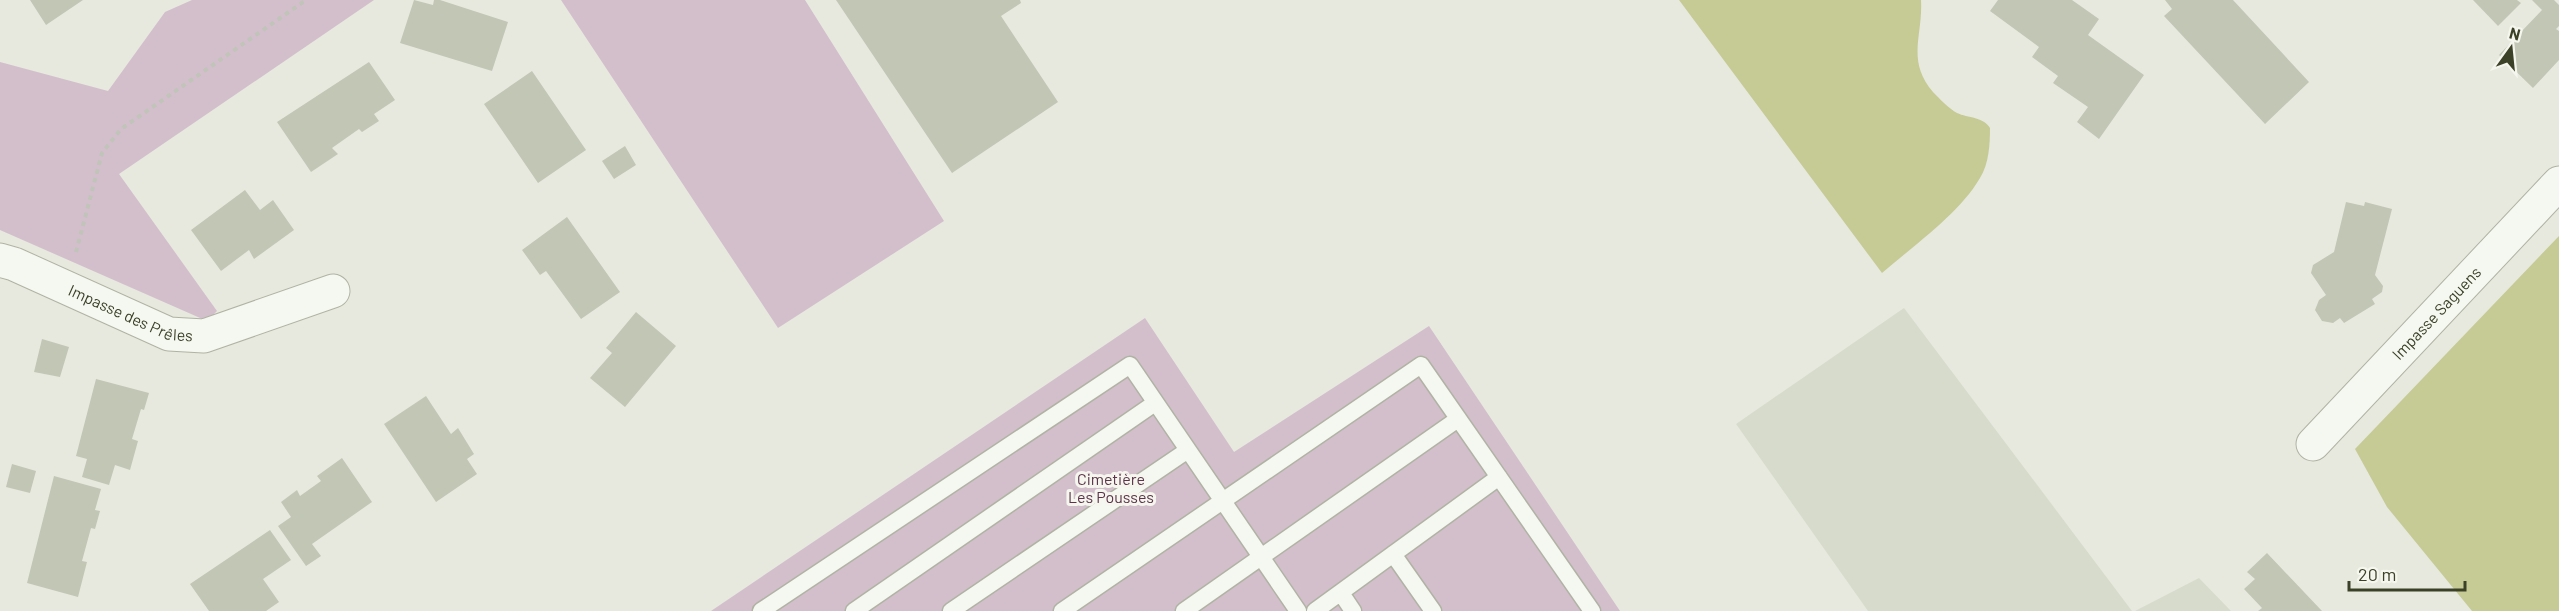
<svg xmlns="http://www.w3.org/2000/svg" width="2559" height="611" font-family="Barlow,sans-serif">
	<rect width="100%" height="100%" fill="#e7e9de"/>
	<path fill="#d7dbcc" d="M1904,308L2132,611H1868L1736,424Z
		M2199,578L2231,611H2135Z"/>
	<path fill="#d3bfcc" d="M192,0H374L119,174L217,311L207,321L0,230V62L108,91L165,12Z
		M561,0H805L944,221L778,328Z
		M1145,318L1234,452L1429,326L1620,611H711Z"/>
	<path fill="#c6cb96" d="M1679,0H1921C1923,37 1906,60 1933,92C1940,99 1948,108 1957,113C1968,118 1984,117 1990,128C1990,144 1989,164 1980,178C1959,214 1913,246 1882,273Z
		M2559,236V611H2472L2387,507L2355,449Z"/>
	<path fill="#c2c6b5" d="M30,0H83L46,25Z
		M414,0L433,5L434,0H440L508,22L492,71L400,43Z
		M836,0H1020L1021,3L1001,16L1058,102L952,173Z
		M1998,0H2072L2099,19L2088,35L2144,75L2099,139L2077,122L2088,107L2053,83L2058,76L2032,57L2039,47L1990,11Z
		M2165,0H2233L2309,82L2265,124L2164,16L2172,9Z
		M2473,0H2517L2521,3L2498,26Z
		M2532,0H2554L2559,5V26L2556,29L2559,31V60L2533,88L2499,55L2542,10Z
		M369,62L395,100L374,114L379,121L362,132L359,129L332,148L338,154L311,172L277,122Z
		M532,71L586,150L538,183L484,104Z
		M625,146L636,165L614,179L602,161Z
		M245,190L260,210L273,200L294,230L254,259L249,250L221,271L191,230Z
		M2346,202L2364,206L2365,202L2392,209L2375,275L2383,286L2382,292L2372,299L2375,304L2344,323L2340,318L2333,323L2322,321L2315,310L2319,300L2326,295L2311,273L2313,265L2334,252Z
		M567,217L620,292L581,319L546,271L540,275L522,250Z
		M636,312L676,346L625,407L590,378L612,353L606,348Z
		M42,339L69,347L60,377L34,372Z
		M96,379L149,393L144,410L141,409L132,439L138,441L130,470L115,465L109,485L82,477L87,459L76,456Z
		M426,396L451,434L458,428L474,454L467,459L477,474L436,502L384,424Z
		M342,458L372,502L312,544L321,556L306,566L278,526L291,517L281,502L297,490L300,496L321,481L317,476Z
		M12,464L36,471L30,493L6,487Z
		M54,476L101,489L95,510L100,511L95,529L91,528L82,561L87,562L78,597L27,583Z
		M270,530L291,560L263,579L279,602L266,611H209L190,584Z
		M2267,553L2322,611H2258L2262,608L2244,589L2255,579L2247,572Z"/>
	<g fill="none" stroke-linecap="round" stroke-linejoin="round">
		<g stroke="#b0b3a3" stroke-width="19">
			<path id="service" d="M1393,554L1433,611
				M1341,593L1353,611
				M761,611L1130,365L1298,611
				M854,611L1155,403
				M951,611L1188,450
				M1062,611L1421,365L1592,611
				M1184,611L1458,419
				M1315,611L1499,477"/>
		</g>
		<g stroke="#b0b3a3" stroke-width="35">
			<g id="minor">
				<path id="s1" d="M0,260L14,264L169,334L204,336L333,291"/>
				<path id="s2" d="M2313,444L2559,183"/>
			</g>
		</g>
		<path stroke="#c1c4b8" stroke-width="4" stroke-dasharray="4.5 4.5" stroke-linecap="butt" d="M76,252L102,153L121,129L306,0"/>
		<use href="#service" stroke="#f5f7f1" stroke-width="16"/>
		<use href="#minor" stroke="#f5f7f1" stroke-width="33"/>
	</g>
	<g text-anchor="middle" stroke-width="6" stroke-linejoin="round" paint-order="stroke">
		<g font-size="16" fill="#3b4126" stroke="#f5f6ee">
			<text dy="6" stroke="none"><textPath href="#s1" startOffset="142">Impasse des Prêles</textPath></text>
			<text dy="6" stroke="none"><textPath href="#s2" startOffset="180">Impasse Saguens</textPath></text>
		</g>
		<g font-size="16" fill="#5d334c" stroke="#f5f6ee">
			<text x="1111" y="485">Cimetière<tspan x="1111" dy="18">Les Pousses</tspan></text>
		</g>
	</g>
	<g transform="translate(2511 48) rotate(15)" stroke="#f5f6ee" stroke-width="4.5" paint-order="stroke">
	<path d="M0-4.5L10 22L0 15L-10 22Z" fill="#3b4126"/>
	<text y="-9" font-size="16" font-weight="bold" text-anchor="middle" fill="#3b4126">N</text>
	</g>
	<path d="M2349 581v9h116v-9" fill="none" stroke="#3b4126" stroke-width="3"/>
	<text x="2358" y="581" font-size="18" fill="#3b4126" stroke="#f5f6ee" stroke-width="4.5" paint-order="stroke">20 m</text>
</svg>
